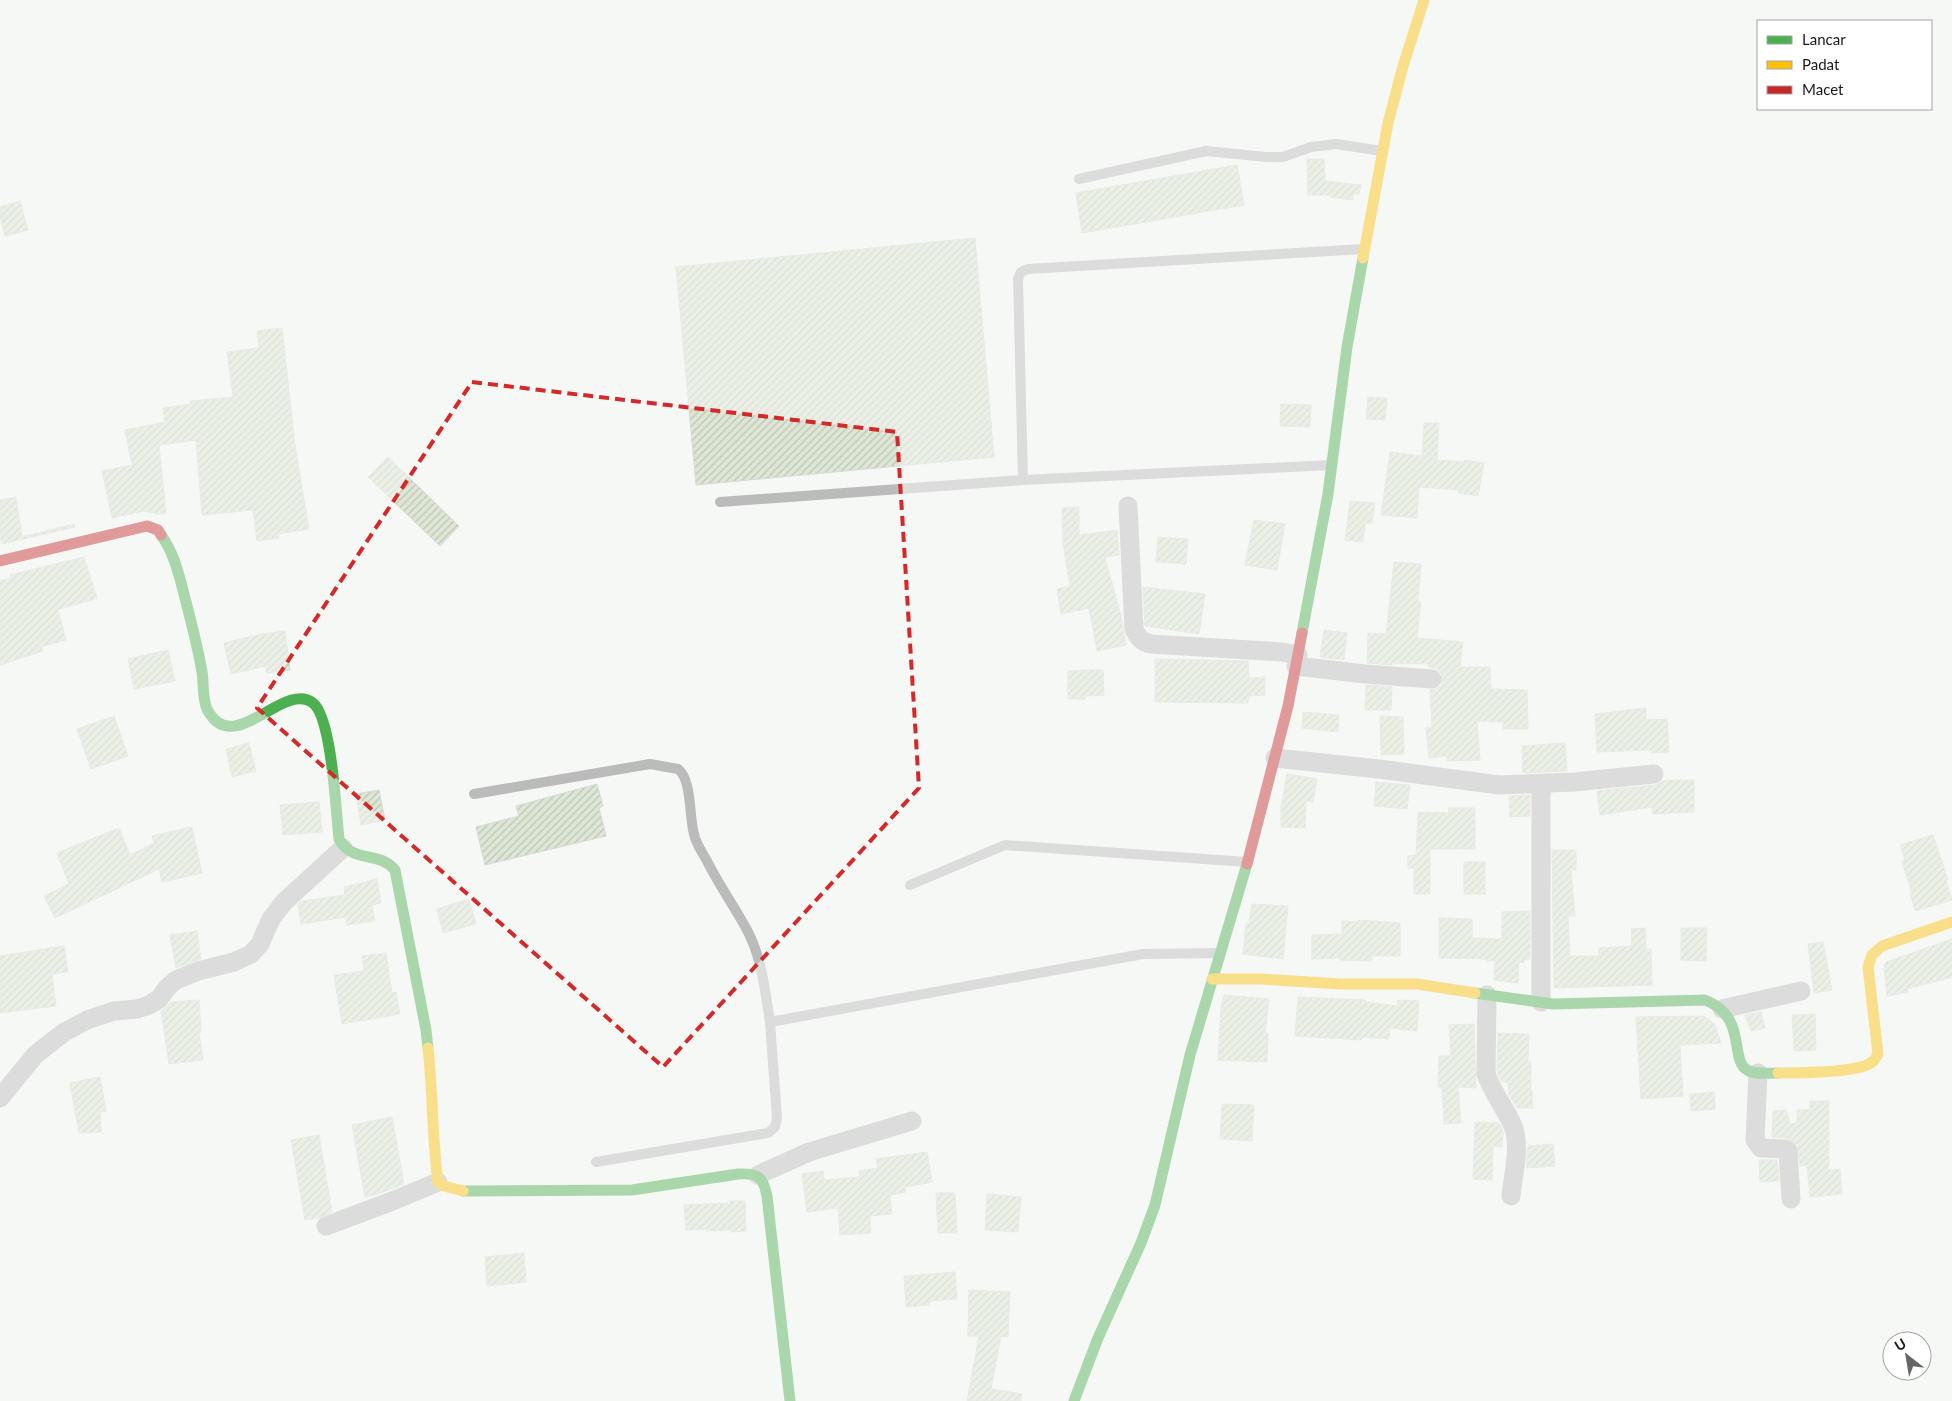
<svg xmlns="http://www.w3.org/2000/svg" width="1952" height="1401" font-family="Lato,sans-serif">
	<defs>
		<pattern id="building-hatch" width="6" height="6" patternUnits="userSpaceOnUse" patternTransform="scale(1.25)"><rect width="6" height="6" fill="#dee6d5"/><path d="M-1 1l2-2M0 6l6-6M5 7l2-2" fill="none" stroke="#bec5b6"/></pattern>
	</defs>
	<rect width="100%" height="100%" fill="#f6f8f5"/>
	<path fill="url(#building-hatch)" stroke="#d8d9d7" d="M1307,159H1324L1325,181L1361,185L1359,194H1353V200L1330,197V195H1308Z
		M1237,165L1244,205L1082,233L1076,193Z
		M20,201L28,230L5,236L0,217V207Z
		M975,238L994,457L696,485L676,267Z
		M282,328L295,445L309,529L278,534L279,538L257,541L253,510L202,515L196,440L159,445L166,513L159,514L143,511L112,518L102,471L132,465L125,430L165,422L163,408L191,404L190,401L233,397L227,352L259,348L257,331Z
		M1368,397L1387,398L1385,420L1366,419Z
		M1281,404L1311,405L1310,427L1280,426Z
		M1424,423H1439L1437,460L1464,462L1465,460L1484,463L1478,496L1459,493V490L1419,487L1417,518L1381,515L1390,452L1422,456Z
		M388,457L459,526L440,546L368,477Z
		M16,497L22,537L74,524L75,527L2,544L0,537V500Z
		M1350,501L1375,503L1372,523H1365L1363,542L1345,540Z
		M1079,507V535L1117,530L1119,555L1105,557L1121,616L1126,645L1097,651L1089,608L1061,614L1057,589L1070,586L1063,543L1062,508Z
		M1254,520L1285,524L1277,570L1245,565Z
		M1158,537L1188,539L1186,564L1156,562Z
		M84,557L97,598L58,610L66,640L41,647L43,651L0,665V581L11,578L10,575Z
		M1394,562L1421,564L1418,601L1421,602L1417,638L1463,642L1460,667H1490L1491,689L1527,690L1528,729H1503V722L1477,721L1480,760L1447,761V756L1429,758L1426,728H1432L1430,690L1436,689L1442,685V675L1439,670L1429,667L1428,664L1392,663V665L1367,663L1368,633L1386,634Z
		M1143,587L1205,594L1199,634L1145,626Z
		M1324,630L1347,633L1344,660L1320,657Z
		M285,631L290,670L266,673V666L231,674L224,643L261,634Z
		M168,650L175,681L134,689L128,659Z
		M1155,659L1248,661L1249,678L1265,677V695L1249,696L1248,703L1155,702Z
		M1087,670H1103L1104,695L1085,696V699H1068V671Z
		M1366,685L1392,687L1391,710H1365Z
		M1646,708V720L1667,719L1669,752L1651,753L1650,750L1597,752L1595,714Z
		M1303,712L1339,715L1338,732L1302,728Z
		M114,716L128,756L91,769L77,729Z
		M1380,716L1403,717L1404,754L1381,755Z
		M249,743L256,771L232,777L226,749Z
		M1565,743L1567,771L1523,773L1522,746Z
		M1287,774L1317,779L1313,802L1306,801L1305,828L1281,827V807Z
		M1671,780H1694V812L1653,814L1652,807L1600,815L1597,791L1655,785L1663,781Z
		M1376,782L1410,785L1407,809L1374,806Z
		M597,784L603,806L599,808L606,836L485,865L476,827L519,816L516,806Z
		M379,790L385,820L361,825L356,794Z
		M1530,795V816L1510,817L1509,796Z
		M319,802L322,832L283,835L280,805Z
		M1448,808H1475V849H1430V894H1414V868H1408V856L1416,855L1418,812L1449,813Z
		M192,827L202,873L162,882L159,869L55,918L44,896L69,884L57,853L119,828L130,855L154,843L152,836Z
		M1933,835L1948,880L1946,881L1952,900L1915,911L1910,894H1912L1902,861L1905,860L1900,845Z
		M1552,850H1576V870H1571L1575,916H1568L1570,956H1599V948L1632,946L1631,929L1645,928L1646,949H1651L1652,985L1554,988Z
		M1464,862H1485V894H1464Z
		M377,879L381,903L372,905L375,921L347,925L346,917L301,924L298,904L302,901L345,895L344,887Z
		M469,899L476,924L443,933L437,909Z
		M1252,904L1288,906L1283,959L1243,954L1246,923H1249Z
		M1530,911V959L1524,960V963L1519,962L1518,983L1494,980L1495,961H1487V959L1439,958V918L1472,919V938L1502,939V912Z
		M1358,920L1400,923V956H1372L1371,961L1340,960V958L1312,959V935L1342,934V921L1358,922Z
		M1681,928H1707L1706,961L1681,960Z
		M197,931L201,959L176,968L170,935Z
		M1952,939V977L1907,989L1908,992L1887,996L1884,967L1886,962Z
		M1823,942L1832,990L1814,993L1808,944Z
		M64,946L68,972L52,974L56,1006L0,1013V956Z
		M386,953L392,993L396,992L400,1014L342,1024L334,975L364,971L362,956Z
		M1224,995L1269,999L1265,1033H1268L1267,1062L1218,1060L1221,1007Z
		M1298,997L1366,1000V1002L1397,1006L1398,1000L1419,1001L1417,1031L1390,1028L1389,1039L1362,1037V1040L1295,1036Z
		M199,1000L201,1032H199L203,1060L169,1064L161,1011L171,1002Z
		M1761,1012L1765,1028L1751,1031L1745,1015Z
		M1815,1014L1816,1050L1794,1051L1792,1015Z
		M1702,1016L1707,1018L1715,1025L1721,1043L1680,1045L1683,1096L1641,1099L1636,1017Z
		M1474,1024L1476,1088L1458,1087L1461,1123L1444,1124L1442,1087H1438L1439,1056H1451L1449,1025Z
		M1498,1033L1529,1034L1528,1062H1531V1091H1532L1533,1108H1517L1509,1095L1508,1082H1502L1497,1072Z
		M100,1077L106,1111L100,1112L101,1132L79,1133L70,1083Z
		M1714,1092L1715,1109L1691,1111L1690,1094Z
		M1810,1101H1829V1170L1840,1169L1842,1194L1810,1197L1807,1165L1800,1166L1797,1145L1786,1138L1772,1137L1773,1111L1786,1110L1790,1124L1797,1123V1110H1810Z
		M1222,1104L1254,1105L1252,1141L1220,1139Z
		M392,1117L404,1184L378,1194L365,1197L352,1125Z
		M1475,1122L1499,1123L1503,1132L1502,1147L1493,1146L1492,1180L1473,1179Z
		M319,1135L332,1212L319,1218L305,1220L291,1140Z
		M1553,1144L1555,1166L1526,1168L1528,1146Z
		M927,1152L932,1182L905,1187L906,1192L890,1195L892,1214L870,1216L871,1233L840,1235L838,1208L807,1212L802,1174L823,1171L824,1180L860,1177L859,1171L878,1168L876,1159Z
		M1759,1160H1777L1779,1181L1760,1182Z
		M936,1193H955L957,1233H938Z
		M987,1194L1021,1197L1018,1232L985,1230Z
		M729,1201H745L746,1231L731,1232V1230L707,1231L706,1229L686,1230L684,1205L730,1203Z
		M524,1253L526,1282L487,1286L485,1257Z
		M955,1272L957,1299L929,1301V1305L906,1307L904,1276Z
		M969,1290L1010,1292L1008,1337L1001,1336L991,1389L1022,1394L1021,1401H967L979,1336H968Z"/>
	<g fill="none" stroke-linecap="round" stroke-linejoin="round">
		<path stroke="#babbba" stroke-width="10" d="M1079,179L1206,151L1266,157H1283L1311,147L1336,144L1382,151
			M1023,480L1018,279L1021,272L1028,269L1364,249
			M720,502L1023,480L1331,465
			M474,794L650,764L678,769C692,779 689,817 694,834C696,844 702,852 707,861C719,885 734,906 747,930C762,958 765,991 770,1022
			M910,885L1005,845L1247,862
			M596,1162L768,1133L775,1127L777,1118L770,1022L1143,954L1218,953"/>
		<path stroke="#babbba" stroke-width="19" d="M1128,506L1134,629C1138,638 1142,642 1151,644L1282,652L1298,655
			M1296,666L1365,674L1432,679
			M1275,758L1379,769L1499,785L1574,782L1654,774
			M1487,995L1486,1074C1493,1093 1505,1108 1513,1126C1521,1146 1513,1175 1511,1196
			M1541,1002V784
			M1722,1009L1801,991
			M1758,1073L1755,1140L1761,1148L1785,1149L1788,1151L1791,1199
			M0,1098L35,1055L63,1033L87,1020L114,1011L137,1009L149,1005L159,999L167,988L176,980L198,971L234,962L251,954L260,944L271,919L284,902L343,848
			M758,1175L809,1152L912,1121
			M326,1226L395,1200L438,1182"/>
		<path stroke="#4caf50" stroke-width="11" d="M161,535C175,554 180,579 186,602C192,625 198,648 202,672C204,683 202,698 207,709C233,760 283,680 313,703C332,718 336,813 339,839C353,864 378,850 395,870L426,1030L428,1048
			M1302,633L1328,494L1347,347L1363,258
			M1475,993L1553,1004L1705,1000C1748,1017 1729,1059 1747,1070C1755,1075 1769,1073 1778,1073
			M463,1191L632,1190L738,1174C758,1173 763,1176 767,1196L790,1401
			M1074,1401L1098,1338L1141,1243L1155,1205L1190,1055L1247,864"/>
		<path stroke="#ffc107" stroke-width="11" d="M1363,258L1388,123L1403,66L1424,0
			M1212,979H1260L1341,984H1417L1475,993
			M428,1048C433,1093 432,1138 438,1182L444,1186L463,1191
			M1778,1073C1798,1073 1855,1073 1871,1063C1874,1061 1876,1058 1878,1054L1868,967L1872,955L1882,946L1952,922"/>
		<path stroke="#c62828" stroke-width="11" d="M0,561L147,526L158,530L161,535
			M1247,864L1288,706L1302,633"/>
	</g>
	<path d="M0 0H1952V1401H0ZM472,382L897,432L919,788L663,1067L257,708Z" fill="#f6f8f5" fill-opacity=".55" fill-rule="evenodd"/>
	<path fill="none" stroke="#d62828" stroke-width="4" stroke-dasharray="10 6" stroke-linejoin="round" d="M472,382L897,432L919,788L663,1067L257,708Z"/>
	<rect x="1757" y="20" width="175" height="90" fill="#ffffff" stroke="#a3a3a2"/>
	<rect x="1767" y="36" width="25" height="8" fill="#4caf50" stroke="#a3a3a2"/>
	<text x="1802" y="45" font-size="15" fill="#181917">Lancar</text>
	<rect x="1767" y="61" width="25" height="8" fill="#ffc107" stroke="#a3a3a2"/>
	<text x="1802" y="70" font-size="15" fill="#181917">Padat</text>
	<rect x="1767" y="86" width="25" height="8" fill="#c62828" stroke="#a3a3a2"/>
	<text x="1802" y="95" font-size="15" fill="#181917">Macet</text>
	<g transform="translate(1907 1356) rotate(329)"><circle r="24" fill="#ffffff" stroke="#a3a3a2"/>
	<path d="M0-4L9 19L0 12L-9 19Z" fill="#666765"/>
	<text y="-8" font-size="14" font-weight="bold" text-anchor="middle" fill="#181917">U</text>
	</g>
</svg>
